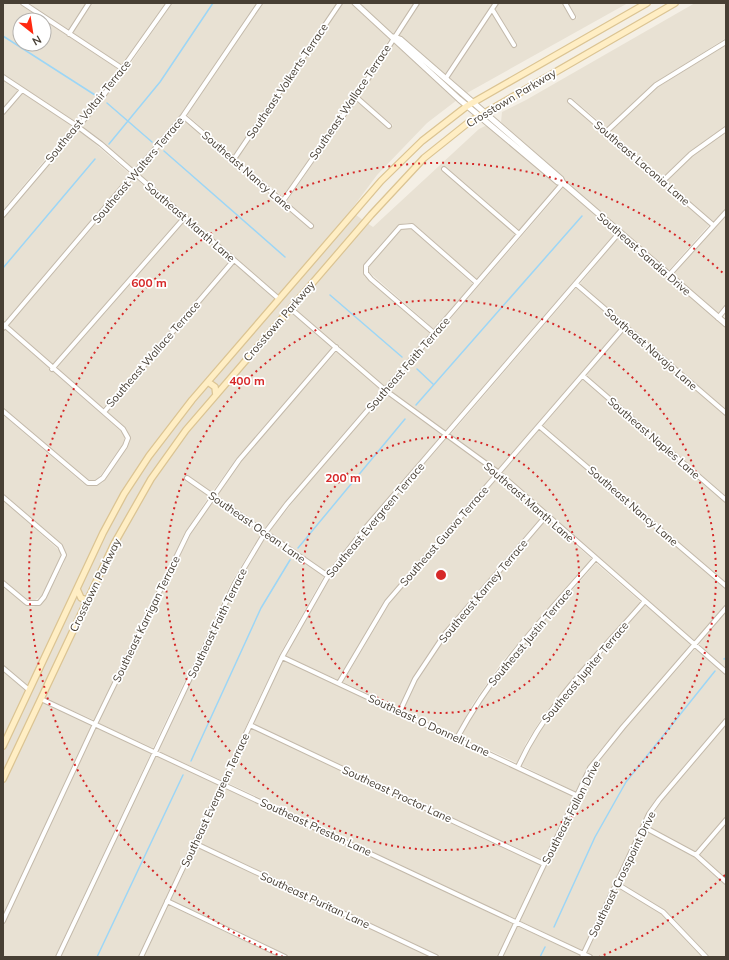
<svg xmlns="http://www.w3.org/2000/svg" width="729" height="960" font-family="Mulish,sans-serif">
	<rect width="100%" height="100%" fill="#f4efe5"/>
	<path fill="#e8e1d3" d="M3,3H18L44,20H20V44H44V20L119,70L77,123L3,74Z
		M27,3H86L68,30Z
		M93,3H166L122,66L72,33Z
		M172,3H257L181,114L134,171L81,126L124,73Z
		M263,3H337L233,155L187,115Z
		M343,3H351L390,38L354,95L283,197L237,158Z
		M358,3H414L393,34Z
		M420,3H493L445,74L398,36Z
		M499,3H562L573,20L577,18L568,3H628L467,93L449,77L492,14L513,48L517,46L495,9Z
		M695,3H726V38L655,83L607,128L570,97L567,101L709,225L668,271L566,183L563,177L501,122L502,112L526,100Z
		M394,43L457,100L427,123L377,175L351,210L352,211L279,296L138,174L184,119L311,229L314,226L287,201L356,101L390,129L393,125L359,97Z
		M726,45V126L689,152L663,177L611,131L658,87Z
		M3,80L18,90L3,108Z
		M23,93L73,126L3,210V116Z
		M485,126L490,127L559,185L519,231L443,165L441,169L516,234L477,280L414,224L407,223L398,225L364,264V276L431,333L384,387L294,308L367,223L373,227L479,129Z
		M78,129L131,175L4,322L3,219Z
		M726,132V208L713,222L667,181L692,156Z
		M135,178L181,217L52,365L8,326Z
		M564,187L615,233L445,431L389,390Z
		M356,215L363,220L218,388L212,381Z
		M726,216V304L718,314L672,275Z
		M185,221L230,260L103,408L56,369Z
		M406,228L412,229L473,284L434,329L369,272L368,267L401,230Z
		M619,236L726,327V410L580,284Z
		M234,264L276,299L181,409L132,476L116,503L74,587L28,686L3,665V586L27,605L31,607L40,605L46,598L64,563L66,555L61,544L3,493V415L83,483L92,486L102,483L127,448L130,439L127,430L107,412Z
		M576,288L621,326L498,469L450,435Z
		M291,312L333,348L237,458L212,492L186,475L184,479L209,496L186,532L94,720L44,698L116,545L153,480L188,432Z
		M5,329L125,435L123,444L98,479L92,481L86,479L3,408V331Z
		M625,329L726,416V496L586,376Z
		M337,351L381,390L313,469L264,529L216,495L241,461Z
		M583,379L726,503V583L543,426Z
		M209,385L213,388V393L168,449L149,477L122,523L86,597H83L79,590L121,506L156,451Z
		M385,394L442,435L360,530L327,572L269,532L316,473Z
		M540,429L726,589V604L695,641L646,600L502,473Z
		M447,438L495,473L385,601L338,680L285,656L330,578L364,534Z
		M499,476L542,516L443,632L413,678L399,708L343,682L389,604Z
		M213,499L262,533L232,581L153,748L98,723L190,535Z
		M3,500L61,552L60,561L42,595L34,601L25,599L3,579Z
		M546,520L592,559L501,663L472,705L456,735L403,710L417,681L447,635Z
		M266,536L324,576L280,654L221,780L158,751L237,584Z
		M596,563L641,602L545,713L526,743L517,763L461,737L476,709L505,667Z
		M76,596L83,603L3,773V752Z
		M645,605L692,644L596,755L575,792L521,765L530,746L549,717Z
		M726,612V669L699,644Z
		M696,648L726,675V717L657,798L647,813L583,951L520,921L592,770L624,729Z
		M283,660L573,796L543,860L253,724Z
		M3,671L26,691L3,740Z
		M42,702L92,725L3,915V785Z
		M726,725V816L695,852L647,826L661,801Z
		M96,727L151,753L55,957H3V927Z
		M251,728L541,865L515,919L226,782Z
		M156,755L219,784L138,957H61Z
		M224,787L513,924L497,957H442L198,842Z
		M726,824V879L699,855Z
		M645,830L694,857L726,886V957H710L664,910L620,883Z
		M196,846L430,957H291L171,900Z
		M618,887L662,914L703,957H595L587,953Z
		M168,905L279,957H144Z
		M518,926L580,955L579,957H503Z"/>
	<g fill="none" stroke-linecap="round" stroke-linejoin="round">
		<path stroke="#9cd6f6" stroke-width="1.5" d="M3,36L95,95
			M107,103L152,142
			M109,144L160,82L213,3
			M164,151L285,257
			M3,268L95,159
			M330,295L402,357
			M417,369L433,384
			M416,405L582,216
			M298,548L405,419
			M724,659L726,658
			M191,761L261,608L290,560
			M554,927L595,837L626,782L715,671
			M97,957L183,775
			M540,957L545,947"/>
		<g stroke="#c3b9aa" stroke-width="6">
			<path id="minor" d="M23,3L123,69
				M565,3L573,17
				M492,9L514,45
				M69,34L89,3
				M3,77L77,126L101,144L279,299
				M446,78L496,3
				M356,97L389,126
				M570,101L713,225
				M3,112L22,90
				M183,116L311,226
				M607,131L656,85L726,42
				M234,159L340,3
				M444,169L519,234
				M663,181L691,154L726,129
				M283,201L356,97L417,3
				M3,215L98,103L169,3
				M669,275L726,212
				M576,284L726,413
				M290,308L385,390L499,473L726,672
				M718,318L726,308
				M3,328L183,116L260,3
				M434,333L371,279L366,273V266L400,227L412,226L477,283
				M52,369L185,217
				M583,376L726,500
				M3,411L88,483H96L103,478L125,446L128,438L123,429L3,324
				M104,412L234,260
				M539,426L726,586
				M187,478L328,576
				M3,497L60,546L64,555L44,597L39,603H27L3,583
				M282,657L576,795
				M3,668L29,690
				M339,683L387,602L625,326
				M41,699L590,957
				M400,711L415,679L445,634L546,516
				M250,725L544,864
				M457,738C493,671 545,616 595,559
				M518,767C546,704 600,653 644,602
				M644,827L696,855L726,882
				M194,843L436,957
				M696,855L726,820
				M617,884L663,912L706,957
				M167,901L285,957
				M3,921L95,724L188,533L239,460L336,347
				M58,957L235,583L265,533L287,504L563,183
				M141,957L282,657L328,576L362,532L619,233
				M500,957L590,768L623,727L726,608
				M582,957L649,814L659,800L726,721"/>
		</g>
		<g stroke="#c3b9aa" stroke-width="7">
			<path id="tertiary" d="M355,3L459,99L558,182L563,183L726,324
				M394,37L400,39L561,179L563,183"/>
		</g>
		<g stroke="#dbc493" stroke-width="8">
			<path id="secondary" d="M208,382L215,387L216,395
				M77,589L81,598L87,600
				M3,746L103,533L124,494L149,456L192,400L381,181L422,141L467,106L647,3
				M3,779L114,544L151,479L186,430L371,215L424,158L469,122L675,3"/>
		</g>
		<use href="#minor" stroke="#fff" stroke-width="4"/>
		<use href="#tertiary" stroke="#fff" stroke-width="5"/>
		<use href="#secondary" stroke="#ffeec4" stroke-width="5.5"/>
	</g>
	<g fill="none" stroke="#d62828" stroke-width="2" stroke-dasharray="2 4">
		<circle cx="441" cy="575" r="138"/>
		<circle cx="441" cy="575" r="275"/>
		<path d="M725 875A413 413 0 0 1 599 957M283 957A413 413 0 1 1 725 275"/>
	</g>
	<g text-anchor="middle" stroke-width="3.5" stroke-linejoin="round" paint-order="stroke">
		<g font-size="11" fill="#473f34" stroke="#fff">
			<text transform="translate(287 81) rotate(-56)" y="4">Southeast Volkerts Terrace</text>
			<text transform="translate(511 98) rotate(-31)" y="4">Crosstown Parkway</text>
			<text transform="translate(350 102) rotate(-56)" y="4">Southeast Wallace Terrace</text>
			<text transform="translate(88 111) rotate(-51)" y="4">Southeast Voltair Terrace</text>
			<text transform="translate(642 163) rotate(41)" y="4">Southeast Laconia Lane</text>
			<text transform="translate(138 170) rotate(-50)" y="4">Southeast Walters Terrace</text>
			<text transform="translate(247 171) rotate(41)" y="4">Southeast Nancy Lane</text>
			<text transform="translate(190 222) rotate(41)" y="4">Southeast Manth Lane</text>
			<text transform="translate(644 254) rotate(41)" y="4">Southeast Sandia Drive</text>
			<text transform="translate(279 321) rotate(-49)" y="4">Crosstown Parkway</text>
			<text transform="translate(651 349) rotate(41)" y="4">Southeast Navajo Lane</text>
			<text transform="translate(153 354) rotate(-49)" y="4">Southeast Wallace Terrace</text>
			<text transform="translate(408 364) rotate(-49)" y="4">Southeast Faith Terrace</text>
			<text transform="translate(654 438) rotate(41)" y="4">Southeast Naples Lane</text>
			<text transform="translate(529 502) rotate(41)" y="4">Southeast Manth Lane</text>
			<text transform="translate(633 506) rotate(41)" y="4">Southeast Nancy Lane</text>
			<text transform="translate(375 520) rotate(-50)" y="4">Southeast Evergreen Terrace</text>
			<text transform="translate(257 527) rotate(35)" y="4">Southeast Ocean Lane</text>
			<text transform="translate(444 536) rotate(-49)" y="4">Southeast Guava Terrace</text>
			<text transform="translate(95 585) rotate(-64)" y="4">Crosstown Parkway</text>
			<text transform="translate(483 591) rotate(-50)" y="4">Southeast Karney Terrace</text>
			<text transform="translate(146 619) rotate(-64)" y="4">Southeast Karrigan Terrace</text>
			<text transform="translate(217 623) rotate(-64)" y="4">Southeast Faith Terrace</text>
			<text transform="translate(530 637) rotate(-50)" y="4">Southeast Justin Terrace</text>
			<text transform="translate(585 672) rotate(-50)" y="4">Southeast Jupiter Terrace</text>
			<text transform="translate(429 725) rotate(25)" y="4">Southeast O Donnell Lane</text>
			<text transform="translate(397 794) rotate(25)" y="4">Southeast Proctor Lane</text>
			<text transform="translate(215 800) rotate(-65)" y="4">Southeast Evergreen Terrace</text>
			<text transform="translate(571 812) rotate(-63)" y="4">Southeast Fallon Drive</text>
			<text transform="translate(316 827) rotate(25)" y="4">Southeast Preston Lane</text>
			<text transform="translate(622 874) rotate(-64)" y="4">Southeast Crosspoint Drive</text>
			<text transform="translate(315 900) rotate(25)" y="4">Southeast Puritan Lane</text>
		</g>
	</g>
	<circle cx="441" cy="575" r="6" fill="#d62828" stroke="#fff" stroke-width="2"/>
	<g font-size="12" text-anchor="middle" font-weight="bold" fill="#d62828" stroke="#fff" stroke-width="3.5" stroke-linejoin="round" paint-order="stroke">
		<text x="149" y="287">600 m</text>
		<text x="247" y="385">400 m</text>
		<text x="343" y="482">200 m</text>
	</g>
	<rect width="729" height="960" fill="none" stroke="#473f34" stroke-width="8"/>
	<g transform="translate(32 32) rotate(150)"><circle r="19" fill="#ffffff" stroke="#b5b2ae"/>
	<path d="M0-3L7 15L0 10L-7 15Z" fill="#ff2911"/>
	<text y="-6" font-size="11" font-weight="bold" text-anchor="middle" fill="#473f34">N</text>
	</g>
</svg>
